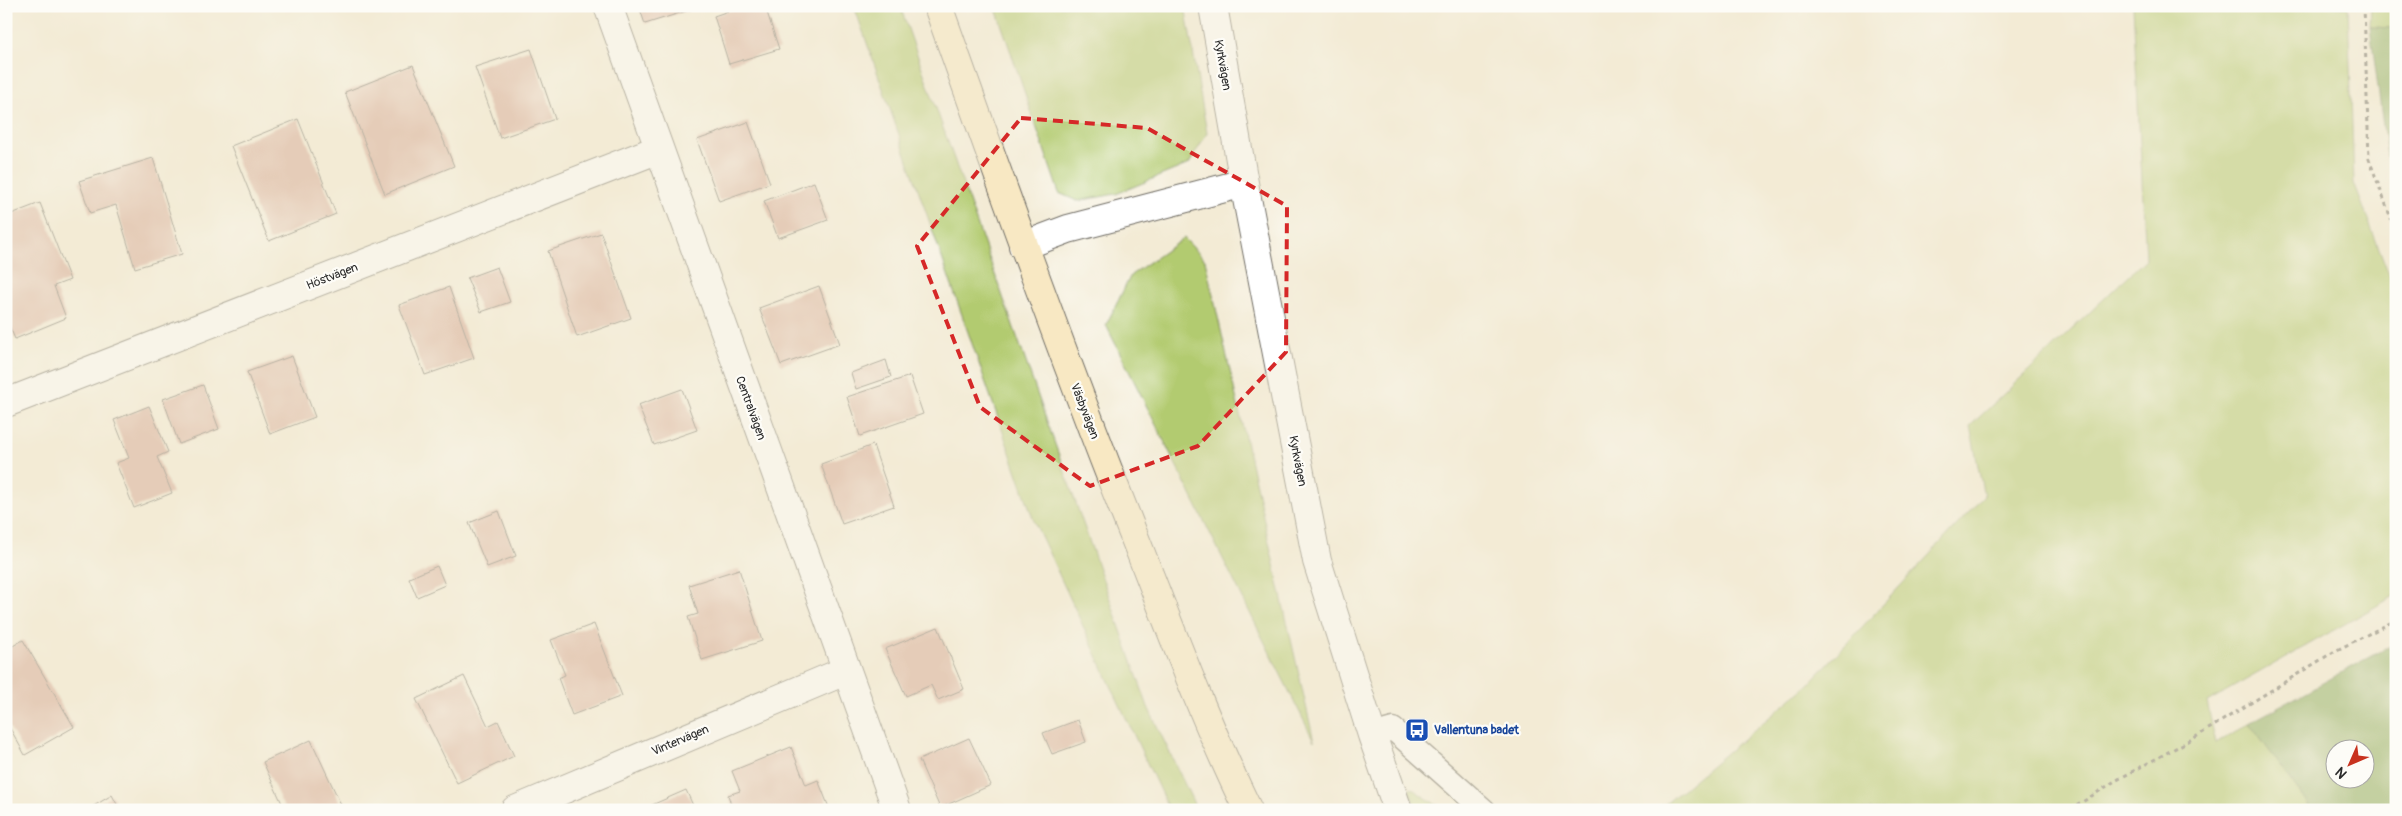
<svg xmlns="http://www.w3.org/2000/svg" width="2402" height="816" font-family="Pangolin,sans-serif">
	<rect width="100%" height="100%" fill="#fdfcf7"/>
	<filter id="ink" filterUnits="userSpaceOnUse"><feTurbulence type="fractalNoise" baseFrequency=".02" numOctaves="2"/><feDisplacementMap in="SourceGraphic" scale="10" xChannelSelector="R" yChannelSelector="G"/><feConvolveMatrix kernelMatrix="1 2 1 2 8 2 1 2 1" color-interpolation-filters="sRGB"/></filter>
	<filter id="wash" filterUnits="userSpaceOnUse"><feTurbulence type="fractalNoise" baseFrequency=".0096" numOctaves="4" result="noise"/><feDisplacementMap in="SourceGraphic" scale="20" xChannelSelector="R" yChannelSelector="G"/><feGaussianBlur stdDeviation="1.12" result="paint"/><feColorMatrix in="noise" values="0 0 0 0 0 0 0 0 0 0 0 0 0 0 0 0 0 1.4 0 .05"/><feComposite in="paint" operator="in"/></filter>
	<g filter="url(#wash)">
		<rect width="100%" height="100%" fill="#f3ebd5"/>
		<path fill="#b2cb70" stroke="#6e7b4e" d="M854,6H900L1148,707L1197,810H1169L1034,521Z
			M995,6H1185L1207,133L1189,164L1116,194L1077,201L1059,193Z
			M2133,6H2348L2354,183L2396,293V595L2207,702L2216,744L2249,723L2313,810H1658L1808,685L1984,496L1970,426L2146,259Z
			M2371,6H2396V28L2370,27Z
			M1184,238L1205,260L1314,741L1106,325L1131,275Z
			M1411,788L1444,810H1417L1409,791Z"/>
		<path fill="#8daf62" stroke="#5c6d46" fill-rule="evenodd" d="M2370,27L2396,28V180L2387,157Z
			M2396,643V810H2313L2249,723ZM2334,748H2364V778H2334Z"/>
		<g id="blocks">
			<path fill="#d6a795" d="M639,6H699V7L645,24Z
				M743,6H765L779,49L729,64L714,16Z
				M531,49L555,119L500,138L475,67Z
				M413,65L454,166L385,194L345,92Z
				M298,119L336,214L269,241L231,146Z
				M748,122L770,183L719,201L697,140Z
				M153,158L182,254L135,268L116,205L90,213L79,181Z
				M814,182L828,220L778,238L764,201Z
				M40,203L70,280L54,286L66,318L15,339L6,318V216Z
				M601,233L631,318L577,337L548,251Z
				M497,267L510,302L481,312L467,278Z
				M819,286L840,344L781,365L759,308Z
				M449,287L474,358L425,375L399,305Z
				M292,356L315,417L270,434L247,372Z
				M886,360L891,377L856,389L851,373Z
				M910,376L923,414L860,436L847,397Z
				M203,385L219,429L179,444L163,399Z
				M682,389L697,430L654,445L638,405Z
				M149,406L168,452L157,457L172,493L134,508L116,463L129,458L114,420Z
				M873,445L894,506L842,524L821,464Z
				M499,511L516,556L487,567L469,523Z
				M437,566L445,585L417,597L409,578Z
				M739,569L762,641L702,660L688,617L698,614L689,585Z
				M594,624L622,696L572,715L558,678L565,675L551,640Z
				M938,627L964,689L938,700L931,685L906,696L885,649Z
				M23,640L74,727L25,755L6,721V650Z
				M464,676L488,726L498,721L514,756L457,783L416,699Z
				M1078,720L1086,742L1052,754L1043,733Z
				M969,738L991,785L940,808L919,760Z
				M311,740L343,809L340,810H285L263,762Z
				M791,747L806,785L818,780L830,810H733L728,795L740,791L732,771Z
				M686,790L695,810H646L645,808Z
				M112,795L120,810H87Z"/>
		</g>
	</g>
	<g filter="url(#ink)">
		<use href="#blocks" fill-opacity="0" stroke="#716e66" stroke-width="1"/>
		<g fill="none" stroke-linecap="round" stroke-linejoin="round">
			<g stroke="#716e66" stroke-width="25">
				<path id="lane" d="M1372,735L1393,729L1484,810"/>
			</g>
			<g stroke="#716e66" stroke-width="30">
				<path id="street" d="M608,6L897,810
					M1213,6L1244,183L1317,561L1372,735L1398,810
					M1023,246L1068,229L1244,183
					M6,403L659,149
					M515,810L845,671"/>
			</g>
			<g stroke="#716e66" stroke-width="30">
				<path id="secondary" d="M938,6C1002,187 1067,368 1138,546C1173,635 1206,724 1248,810"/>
			</g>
			<path stroke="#716e66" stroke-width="3" stroke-dasharray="4 4" stroke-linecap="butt" d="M2364,6L2369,159L2396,232
				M2070,810L2115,781L2194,738L2335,651L2396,620"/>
			<use href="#lane" stroke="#fff" stroke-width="22"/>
			<use href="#street" stroke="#fff" stroke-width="28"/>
			<use href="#secondary" stroke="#f8e8c3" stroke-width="28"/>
		</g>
	</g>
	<path d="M0 0H2402V816H0ZM1021,118L1147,128L1287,206L1286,352L1198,446L1090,486L980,407L917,246Z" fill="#f3ebd5" fill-opacity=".55" fill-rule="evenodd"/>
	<path fill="none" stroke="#d62828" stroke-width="4" stroke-dasharray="10 6" stroke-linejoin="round" d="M1021,118L1147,128L1287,206L1286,352L1198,446L1090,486L980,407L917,246Z"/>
	<defs>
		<g id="bus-square" transform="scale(1.25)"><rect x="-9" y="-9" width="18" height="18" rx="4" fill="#1a4fb4" stroke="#fdfcf7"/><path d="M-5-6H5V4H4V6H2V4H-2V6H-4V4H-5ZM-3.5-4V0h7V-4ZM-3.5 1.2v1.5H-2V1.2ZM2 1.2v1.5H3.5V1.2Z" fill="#fff"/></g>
	</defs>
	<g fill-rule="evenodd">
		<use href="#bus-square" x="1417" y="730"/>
	</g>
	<g text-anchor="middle" stroke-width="4.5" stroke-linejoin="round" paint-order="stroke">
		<g font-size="12" fill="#2b2b2b" stroke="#fdfcf7">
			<text transform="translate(1223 65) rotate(80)" y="4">Kyrkvägen</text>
			<text transform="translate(332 276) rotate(-21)" y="4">Höstvägen</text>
			<text transform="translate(751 408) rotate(70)" y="4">Centralvägen</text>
			<text transform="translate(1085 411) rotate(69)" y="4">Väsbyvägen</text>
			<text transform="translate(1298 461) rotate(79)" y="4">Kyrkvägen</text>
			<text transform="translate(680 740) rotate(-23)" y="4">Vintervägen</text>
		</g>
		<g font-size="12" font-weight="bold" fill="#164399" stroke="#fdfcf7" text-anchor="start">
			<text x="1434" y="734">Vallentuna badet</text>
		</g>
	</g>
	<rect width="2402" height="816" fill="none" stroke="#fdfcf7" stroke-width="25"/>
	<g transform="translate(2350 764) rotate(225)"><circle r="24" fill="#fdfcf7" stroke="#a9a8a5"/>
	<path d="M0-4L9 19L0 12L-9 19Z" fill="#c8321e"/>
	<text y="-8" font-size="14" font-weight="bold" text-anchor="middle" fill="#2b2b2b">N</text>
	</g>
</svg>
